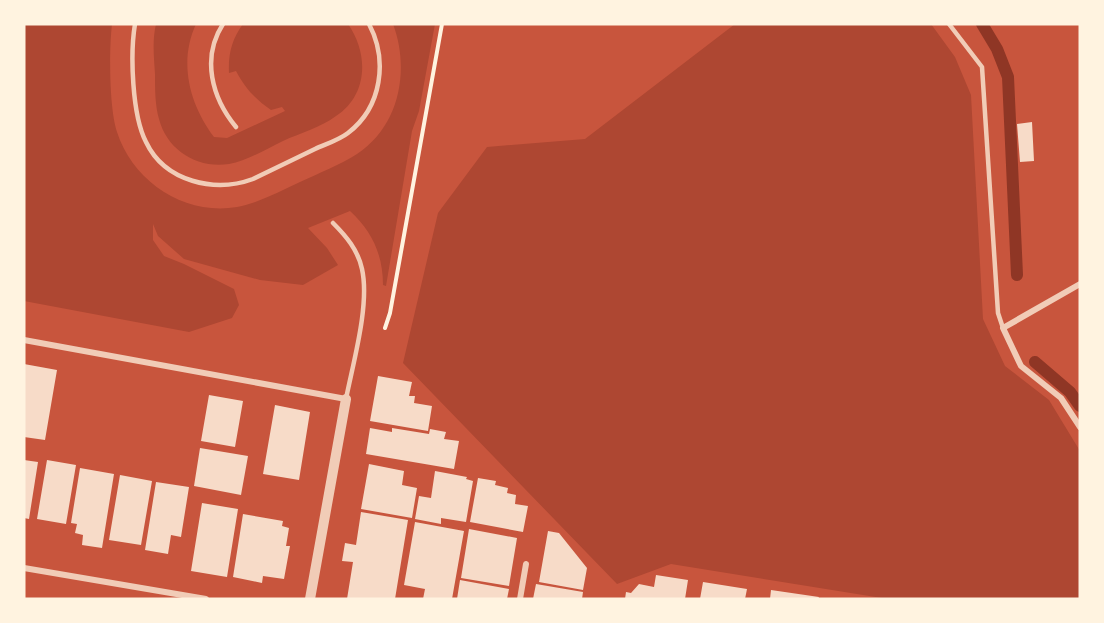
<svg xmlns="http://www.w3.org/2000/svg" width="1104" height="623" font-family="'Source Sans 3',sans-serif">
	<rect width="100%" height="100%" fill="#c8553d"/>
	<path fill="#ae4732" d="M24,24H112C109,50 109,107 117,132C133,182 185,216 237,207C259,203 280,191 300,182C319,173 340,165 357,154C400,126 410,69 393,24H435L419,111L412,131L386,286L383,285C383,255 372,231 350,211L308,228L327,248L338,265L303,285L260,280L184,259L158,236L153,224V240L164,256L184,264L234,289L239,305L232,318L189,332L24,301Z
		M156,24H196C178,63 190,105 214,137L227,138L285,111L282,107L271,110C255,99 245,88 236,71L229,73C228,54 232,39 243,24H348C369,54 368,95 336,116C320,128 300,133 283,141C266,149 247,161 229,164C197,169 167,150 159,119C155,105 155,89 155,74C154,57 152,41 156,24Z
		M735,24H931L955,57L971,95L983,319L1005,366L1049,400L1080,451V599H888L671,564L617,584L403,363L438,213L487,147L585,139Z"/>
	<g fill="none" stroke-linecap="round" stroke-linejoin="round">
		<path stroke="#8f3625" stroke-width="12" d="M982,24L997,49L1008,77L1017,275
			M1035,362L1070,392L1080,406"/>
	</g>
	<path fill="#f7dbc8" d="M1032,122L1034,161L1020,162L1017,124Z
		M24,364L57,370L45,440L24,437Z
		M378,376L412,382L409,396H415L414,403L432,406L428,431L370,421Z
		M209,395L243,401L235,447L201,441Z
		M275,405L310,412L299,480L263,474Z
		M370,428L392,432V428L429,434L430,429L446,432L444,439L459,441L454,469L366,454Z
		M200,448L248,456L241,495L194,486Z
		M24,460L38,462L29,519L24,518Z
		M47,460L76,465L66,524L37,519Z
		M369,464L404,471L402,485L417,488L412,518L361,509Z
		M80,468L114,474L102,548L82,545L83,535L75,533L77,524L71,523Z
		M435,471L467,477L466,479L473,481L466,522L441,518V524L415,519L419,496L431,498Z
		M120,475L152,481L141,545L109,540Z
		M478,478L496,481L495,485L508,488L507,493L516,495L515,504L528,506L523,532L470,522Z
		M156,482L189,487L181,537L171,535L168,554L145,550Z
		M202,503L238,509L227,577L191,571Z
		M361,512L408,520L395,599H347L353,562L342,561L345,543L356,545Z
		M243,514L283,521L282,526L289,528L286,546H290L284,579L263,576L262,583L233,577Z
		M415,522L464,531L452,599H423L425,589L404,585Z
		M469,529L517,538L509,586L461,578Z
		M548,531L559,533L587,568L583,590L539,582Z
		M656,575L688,580L685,599H625L626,592L631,593L639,584L654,587Z
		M460,580L509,589L507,599H457Z
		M703,582L747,589L745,599H700Z
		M536,584L583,592L582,599H533Z
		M771,590L819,597L818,599H770Z"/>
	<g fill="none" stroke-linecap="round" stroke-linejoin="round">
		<path stroke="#fff3e0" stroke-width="4" d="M385,328L390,313L442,24"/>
		<path stroke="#f1ccb7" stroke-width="4.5" d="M135,24C130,54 132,115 146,142C165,182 215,193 253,179C274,169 294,159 315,149C326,144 339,140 348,133C382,107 388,60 369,24
			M223,24C201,58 212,98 236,127
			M949,24L982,67L998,313L1003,328
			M333,223C346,236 358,250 362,269C370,305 353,363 346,399"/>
		<path stroke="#f1ccb7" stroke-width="6" d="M1080,284L1003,328L1021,366L1061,398L1080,427
			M24,340L346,399
			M24,568L206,599
			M520,599L526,564"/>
		<path stroke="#f1ccb7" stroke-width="10" d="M310,599L346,399"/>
	</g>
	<rect width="1104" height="623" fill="none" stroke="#fff3e0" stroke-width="51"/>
</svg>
